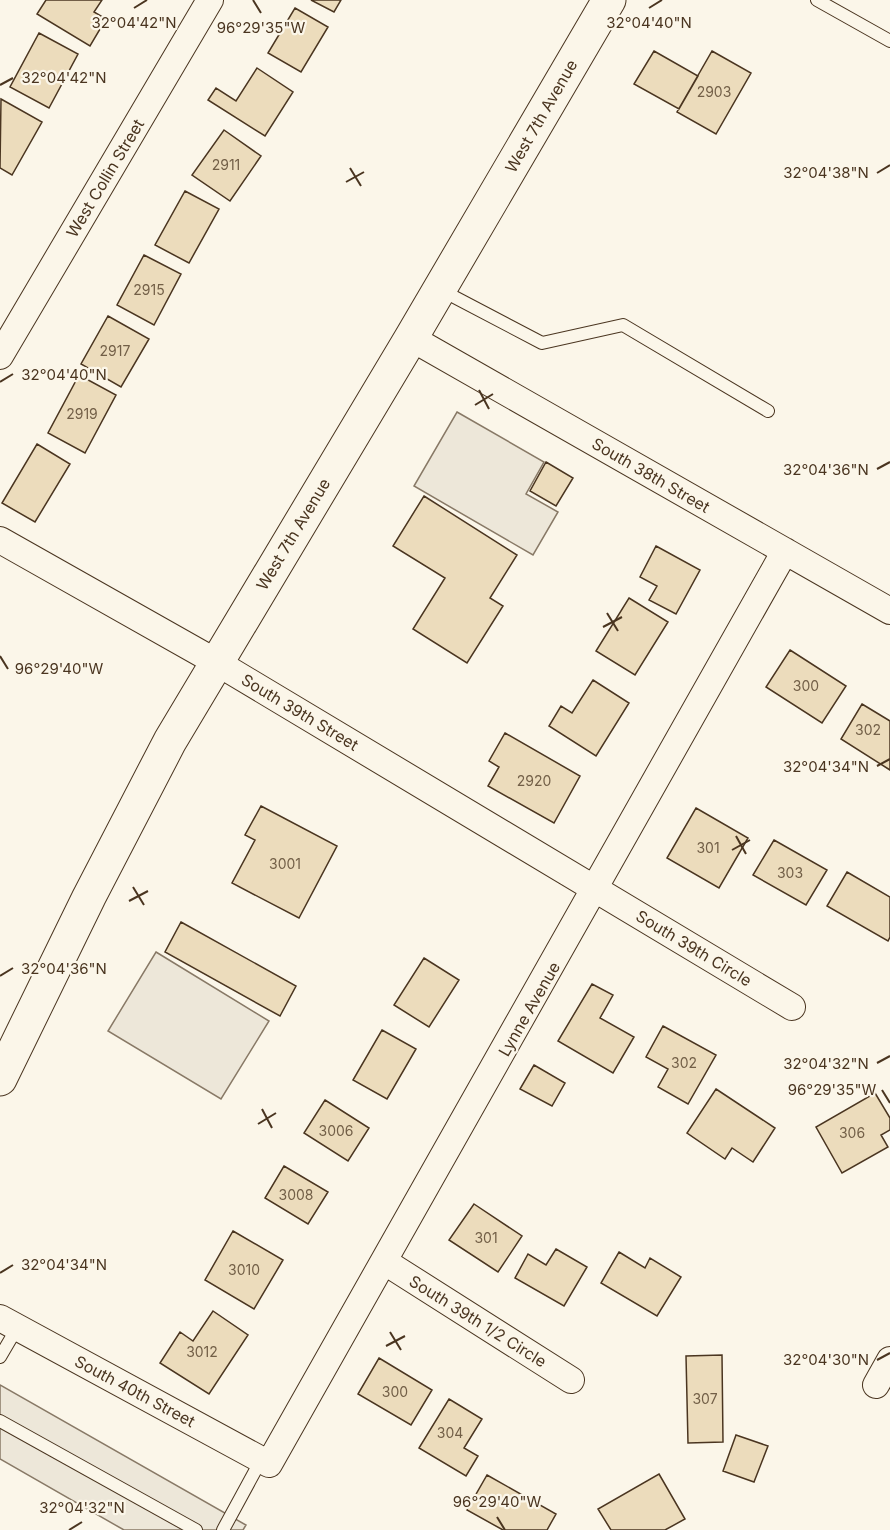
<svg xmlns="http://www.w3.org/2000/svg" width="890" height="1530" font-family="Inter,sans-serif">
	<rect width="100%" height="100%" fill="#fbf6e9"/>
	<path fill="#ede7d9" stroke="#887966" stroke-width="1.5" d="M457,412L544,462L526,494L558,512L533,555L414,486Z
		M156,952L269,1021L221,1099L108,1031Z
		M0,1385L246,1525L243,1530H124L0,1459Z"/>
	<path fill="#ecdcbc" stroke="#4a3520" stroke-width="1.5" d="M46,0H102L94,12L106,19L90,46L37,14Z
		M311,0H341L334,12Z
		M295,8L328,27L301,72L268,53Z
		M39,33L78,54L49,108L10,87Z
		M654,51L698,76L679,109L634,84Z
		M712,51L751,73L716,134L677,112Z
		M257,68L293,92L265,136L208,100L216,88L236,101Z
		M1,99L42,122L12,175L0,168Z
		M224,130L261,156L230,201L192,175Z
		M185,191L219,209L189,263L155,245Z
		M144,255L181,274L154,325L117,305Z
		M108,316L149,339L121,387L81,364Z
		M79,375L116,395L85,453L48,433Z
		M37,444L70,464L35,522L2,503Z
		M546,462L573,478L556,506L530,491Z
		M424,496L517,555L490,598L503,606L467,663L413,629L445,578L393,546Z
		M656,546L700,570L676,614L649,600L657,586L640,577Z
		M629,598L668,622L635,675L596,651Z
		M790,650L846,686L822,723L766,687Z
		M593,680L629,703L596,756L549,726L561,706L572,713Z
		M862,704L890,721V770L841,739Z
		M505,733L580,776L554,823L488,786L499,767L489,761Z
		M261,806L337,846L299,918L232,883L255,840L245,835Z
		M696,808L748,838L719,888L667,858Z
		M774,840L827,870L806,905L753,875Z
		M847,872L890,897V937L888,941L827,906Z
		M181,922L296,986L280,1016L165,952Z
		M424,958L459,980L429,1027L394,1005Z
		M592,984L613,995L600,1018L634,1037L613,1073L558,1041Z
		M663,1026L716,1055L688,1104L658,1087L668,1069L646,1057Z
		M382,1030L416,1049L387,1099L353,1080Z
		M534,1065L565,1083L552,1106L520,1089Z
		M716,1089L775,1128L753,1162L732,1148L725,1159L687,1133Z
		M875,1093L890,1118V1130L881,1135L888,1147L842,1173L816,1127Z
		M325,1100L369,1128L348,1161L304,1133Z
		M284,1166L328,1192L308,1224L265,1198Z
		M474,1204L522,1236L498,1272L449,1240Z
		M233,1231L283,1260L254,1309L205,1280Z
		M556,1249L587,1267L564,1306L515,1278L528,1254L546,1265Z
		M619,1252L645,1268L650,1258L681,1277L657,1316L601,1283Z
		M213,1311L248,1335L209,1394L160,1363L180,1332L193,1341Z
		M722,1355L723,1442L688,1443L686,1356Z
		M379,1358L432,1390L411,1425L358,1394Z
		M449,1399L482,1419L464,1448L478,1456L466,1476L419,1448Z
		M736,1435L768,1446L754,1482L723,1471Z
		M659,1474L685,1519L665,1530H611L598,1509Z
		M487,1475L556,1514L547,1530H503L467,1510Z"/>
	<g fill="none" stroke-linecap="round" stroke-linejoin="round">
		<g stroke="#4a3520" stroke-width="14">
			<path id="service" d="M817,0L890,41
				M441,290L542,343L623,325L768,411
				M0,1357L17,1328
				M0,1421L196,1530
				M223,1530L261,1460"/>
		</g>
		<g stroke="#4a3520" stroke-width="28">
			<path id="minor" d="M411,338L890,611
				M0,356L210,0
				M0,540L216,662L792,1007
				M385,1262L571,1380
				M0,1318L269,1464L785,551
				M876,1385L890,1360"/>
		</g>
		<g stroke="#4a3520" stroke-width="35">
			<path id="primary" d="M0,1079L89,897L170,741L411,338L609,0"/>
		</g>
		<use href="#service" stroke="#fbf6e9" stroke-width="12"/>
		<use href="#minor" stroke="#fbf6e9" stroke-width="26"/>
		<use href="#primary" stroke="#fbf6e9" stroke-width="33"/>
	</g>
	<path fill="none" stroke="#4a3520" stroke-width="2" d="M253,0L261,13M134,8L147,0M649,8L662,0M0,85L13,78M350,168L361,186M877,173L890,165M346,182L364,172M0,382L13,374M479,390L489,409M475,405L493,394M877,469L890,462M607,613L618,631M603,627L622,617M0,656L8,669M877,766L890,759M736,836L746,854M732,850L750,840M133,887L144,905M129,901L148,891M0,976L13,968M877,1063L890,1056M882,1090L890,1103M262,1109L272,1128M258,1124L276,1113M0,1273L13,1265M390,1332L401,1350M386,1346L405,1336M877,1360L890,1353M497,1517L505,1530M69,1530L82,1522"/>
	<g text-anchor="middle" stroke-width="4.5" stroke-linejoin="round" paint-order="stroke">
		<g font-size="14" fill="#725f47">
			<text x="714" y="97">2903</text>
			<text x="226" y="170">2911</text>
			<text x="149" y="295">2915</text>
			<text x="115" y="356">2917</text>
			<text x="82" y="419">2919</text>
			<text x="806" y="691">300</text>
			<text x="868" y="735">302</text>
			<text x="534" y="786">2920</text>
			<text x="708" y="853">301</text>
			<text x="285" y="869">3001</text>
			<text x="790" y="878">303</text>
			<text x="684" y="1068">302</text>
			<text x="336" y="1136">3006</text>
			<text x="852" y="1138">306</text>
			<text x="296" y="1200">3008</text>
			<text x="486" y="1243">301</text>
			<text x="244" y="1275">3010</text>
			<text x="202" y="1357">3012</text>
			<text x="395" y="1397">300</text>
			<text x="705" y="1404">307</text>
			<text x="450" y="1438">304</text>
		</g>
		<g font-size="16" fill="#4a3520" stroke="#fbf6e9">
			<text transform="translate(541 116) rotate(-60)" y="6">West 7th Avenue</text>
			<text transform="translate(105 178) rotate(-59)" y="6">West Collin Street</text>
			<text transform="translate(651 475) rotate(30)" y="6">South 38th Street</text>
			<text transform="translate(293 534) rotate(-59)" y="6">West 7th Avenue</text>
			<text transform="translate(300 712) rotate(31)" y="6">South 39th Street</text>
			<text transform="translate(694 948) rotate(31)" y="6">South 39th Circle</text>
			<text transform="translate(529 1009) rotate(-60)" y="6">Lynne Avenue</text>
			<text transform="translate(478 1321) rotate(32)" y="6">South 39th 1/2 Circle</text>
			<text transform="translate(135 1391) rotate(28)" y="6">South 40th Street</text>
		</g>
	</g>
	<g font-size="15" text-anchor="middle" fill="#4a3520" stroke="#fbf6e9" stroke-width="4.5" stroke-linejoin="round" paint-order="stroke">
		<text x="134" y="28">32°04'42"N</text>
		<text x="649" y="28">32°04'40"N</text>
		<text x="261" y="33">96°29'35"W</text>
		<text x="64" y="83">32°04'42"N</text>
		<text x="826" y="178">32°04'38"N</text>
		<text x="64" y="380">32°04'40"N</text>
		<text x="826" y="475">32°04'36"N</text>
		<text x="59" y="674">96°29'40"W</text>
		<text x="826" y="772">32°04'34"N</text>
		<text x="64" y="974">32°04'36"N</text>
		<text x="826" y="1069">32°04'32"N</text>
		<text x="832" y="1095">96°29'35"W</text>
		<text x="64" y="1270">32°04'34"N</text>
		<text x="826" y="1365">32°04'30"N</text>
		<text x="497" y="1507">96°29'40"W</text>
		<text x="82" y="1513">32°04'32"N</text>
	</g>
</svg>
